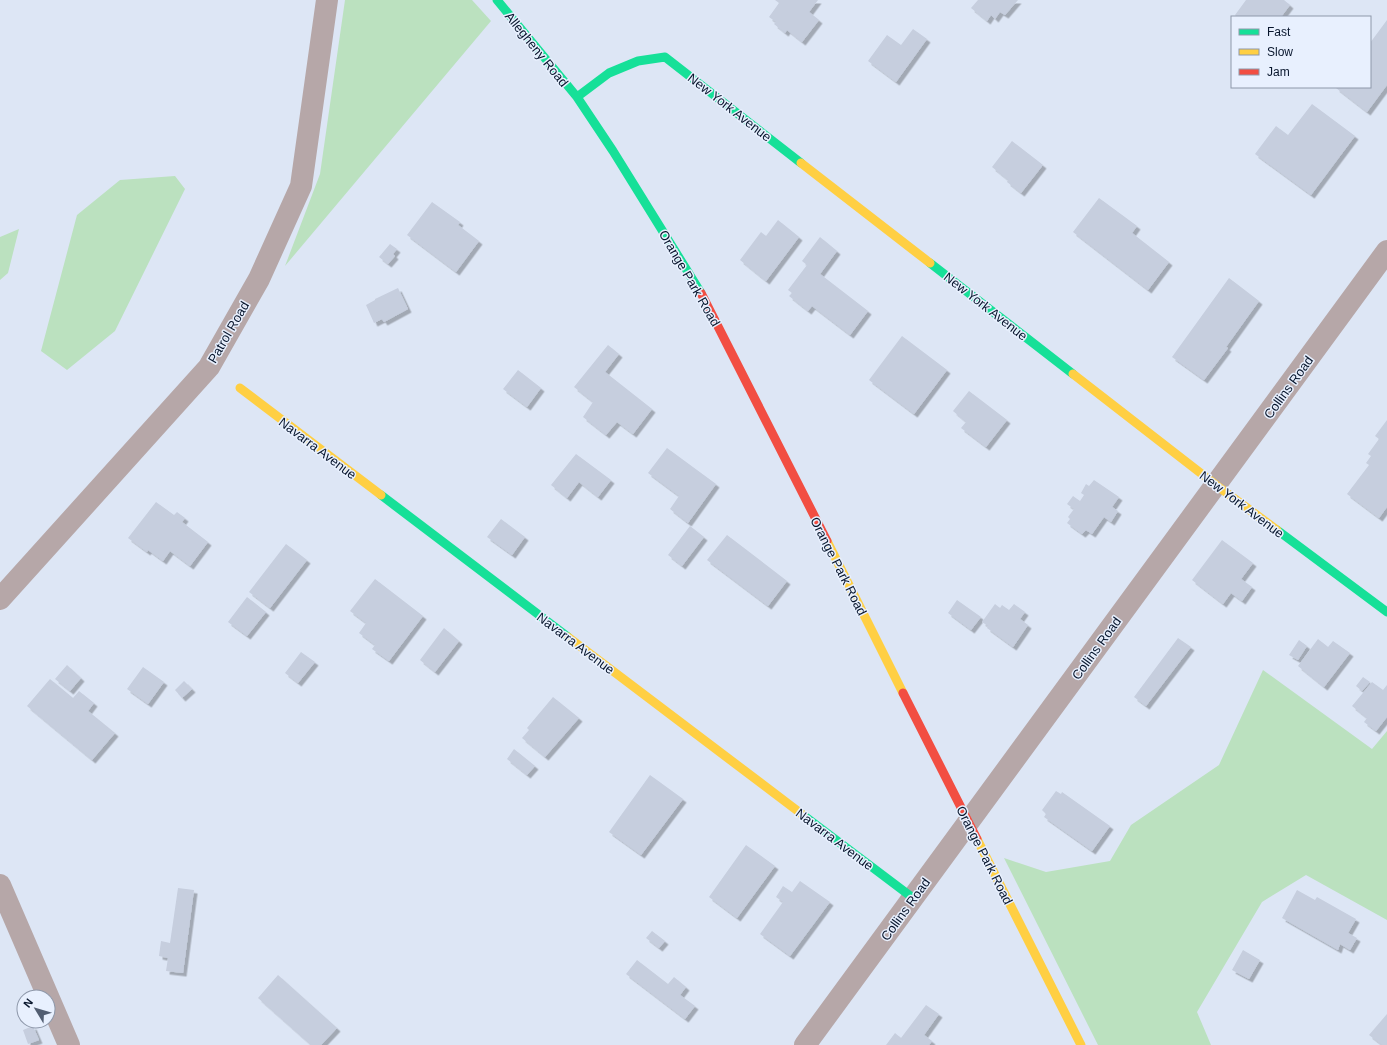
<svg xmlns="http://www.w3.org/2000/svg" width="1387" height="1045" font-family="Arial,sans-serif">
	<defs>
		<filter id="shadow"><feDropShadow dx="3.5" dy="3.5" stdDeviation="0" flood-color="#0004"/></filter>
	</defs>
	<rect width="100%" height="100%" fill="#dde6f5"/>
	<path fill="#bbe1bf" d="M345,0H472L491,21L285,266L320,174Z
		M175,176L185,189L115,331L67,370L41,351L77,215L120,180Z
		M19,229L8,273L0,280V237Z
		M1263,670L1372,749L1387,731V920L1306,875L1262,902L1197,1012L1211,1045H1098L1004,858L1046,872L1110,861L1131,825L1219,765Z"/>
	<path fill="#c6cede" filter="url(#shadow)" d="M775,0H818L809,12L819,20L802,42L787,30L785,33L774,24L776,22L769,17L779,3Z
		M978,0H1018L1005,15L1000,12L995,19L991,15L987,21L971,8Z
		M1246,0H1284L1290,5L1281,17H1237L1235,15Z
		M1387,20V85L1367,112L1336,88L1337,87H1370V43Z
		M913,29L927,39L896,82L868,61L887,35L901,45Z
		M1312,104L1355,136L1311,195L1255,154L1276,126L1288,135Z
		M1012,141L1043,165L1021,193L1007,182L1008,180L992,167Z
		M1099,198L1137,226L1132,233L1169,262L1148,290L1073,232Z
		M432,202L460,222L458,225L479,241L456,272L407,235Z
		M778,220L799,237L766,281L740,260L761,232L766,236Z
		M820,237L837,251L820,274L868,311L850,335L812,306L808,311L789,296L792,293L788,290L807,265L802,261Z
		M390,244L397,249L393,254L395,256L388,264L379,257Z
		M1229,278L1259,301L1226,347L1228,348L1204,380L1172,357Z
		M398,288L408,309L384,322L382,319L374,323L366,305L375,300V299Z
		M902,336L947,370L914,414L869,380Z
		M608,345L619,354L605,372L652,409L633,434L617,422L606,435L583,417L593,402L574,387Z
		M518,370L541,388L527,407L503,389Z
		M969,391L1007,420L986,447L961,428L966,422L953,411Z
		M1387,420V507L1379,518L1347,494L1369,465L1366,463L1371,456L1368,454L1379,439L1375,436Z
		M667,448L716,484L688,523L670,509L679,496L648,473Z
		M576,454L611,480L598,497L579,482L567,498L551,485Z
		M1094,480L1119,497L1112,507L1118,511L1111,522L1104,517L1092,534L1086,530L1082,534L1067,523L1070,519L1068,517L1074,509L1067,504L1073,496L1080,501L1084,495L1081,493L1086,484L1089,486Z
		M156,502L174,515L177,512L185,518L182,522L208,542L190,566L170,551L163,561L148,550L147,552L128,538Z
		M501,519L525,537L512,555L487,537Z
		M690,526L704,537L682,566L668,555Z
		M727,535L787,581L768,606L707,560Z
		M1222,540L1253,563L1241,579L1252,587L1242,601L1231,593L1223,604L1192,580Z
		M286,544L307,560L270,608L249,592Z
		M375,579L423,616L389,661L372,649L375,645L359,633L366,623L350,611Z
		M247,597L266,612L247,636L228,622Z
		M957,600L981,617L971,630L948,613Z
		M995,604L1000,608L1002,605L1009,610L1014,604L1025,612L1020,619L1028,625L1013,647L987,628L988,626L982,622Z
		M444,628L459,641L435,672L420,660Z
		M1178,638L1191,647L1146,706L1134,697Z
		M1318,639L1328,647L1333,641L1350,653L1324,687L1298,666Z
		M1299,640L1307,646L1298,660L1289,655Z
		M301,652L315,662L298,683L285,673Z
		M67,665L81,678L70,691L55,679Z
		M143,667L164,682L148,704L127,689Z
		M1363,677L1370,682L1362,691L1356,686Z
		M50,679L73,698L79,691L94,703L88,711L115,733L92,760L27,706Z
		M184,681L192,689L182,698L175,690Z
		M1372,682L1383,690L1387,685V717L1376,731L1364,722L1367,718L1352,706Z
		M553,697L579,718L545,757L522,738L529,730L527,728Z
		M514,749L535,766L527,775L507,759Z
		M650,775L683,799L641,855L609,832Z
		M1056,791L1061,794L1062,792L1110,826L1092,851L1044,817L1046,814L1042,810Z
		M746,845L775,866L737,918L709,897Z
		M800,881L830,902L790,956L760,934L783,902L776,897L783,886L792,892Z
		M178,888L194,890L183,973L166,971L168,958L159,956L161,941L170,943Z
		M1297,890L1315,900L1317,897L1356,919L1348,933L1357,938L1350,950L1340,944L1338,950L1282,918Z
		M652,931L665,941L659,948L646,938Z
		M1243,950L1260,960L1249,979L1232,970Z
		M637,960L668,984L674,977L686,987L680,995L695,1006L685,1019L626,974Z
		M278,975L337,1028L321,1045H311L258,998Z
		M926,1005L939,1014L924,1035L932,1041L929,1045H886L895,1033L901,1038Z
		M1387,1014V1045H1382L1369,1035Z
		M33,1026L39,1040L28,1044L23,1030Z"/>
	<g fill="none" stroke-linecap="round" stroke-linejoin="round">
		<path stroke="#b6a7a8" stroke-width="22" d="M0,599L209,367L259,279L301,186L327,0
			M0,885L69,1045
			M805,1045L1387,251"/>
		<path stroke="#16e098" stroke-width="9" d="M497,0L577,97L613,151L701,293
			M577,97L609,73L638,61L665,57L801,163
			M930,263L1073,374
			M381,495L568,637
			M1277,530L1387,612
			M803,815L913,898"/>
		<path stroke="#ffcf43" stroke-width="9" d="M801,163L930,263
			M1073,374L1216,485L1277,530
			M240,388L381,495
			M827,541L903,693
			M568,637L803,815
			M977,839L1081,1045"/>
		<path stroke="#f24e42" stroke-width="9" d="M701,293L827,541
			M903,693L977,839"/>
	</g>
	<g text-anchor="middle" stroke-width="3" stroke-linejoin="round" paint-order="stroke">
		<g font-size="13" fill="#07152c" stroke="#e8f0fe">
			<text transform="translate(537 49) rotate(51)" y="5">Allegheny Road</text>
			<text transform="translate(730 107) rotate(38)" y="5">New York Avenue</text>
			<text transform="translate(690 278) rotate(60)" y="5">Orange Park Road</text>
			<text transform="translate(986 306) rotate(38)" y="5">New York Avenue</text>
			<text transform="translate(228 332) rotate(-60)" y="5">Patrol Road</text>
			<text transform="translate(1288 387) rotate(-54)" y="5">Collins Road</text>
			<text transform="translate(318 448) rotate(37)" y="5">Navarra Avenue</text>
			<text transform="translate(1242 504) rotate(37)" y="5">New York Avenue</text>
			<text transform="translate(839 566) rotate(63)" y="5">Orange Park Road</text>
			<text transform="translate(576 643) rotate(37)" y="5">Navarra Avenue</text>
			<text transform="translate(1096 648) rotate(-54)" y="5">Collins Road</text>
			<text transform="translate(835 839) rotate(37)" y="5">Navarra Avenue</text>
			<text transform="translate(985 855) rotate(63)" y="5">Orange Park Road</text>
			<text transform="translate(905 909) rotate(-54)" y="5">Collins Road</text>
		</g>
	</g>
	<rect x="1231" y="16" width="140" height="72" fill="#e8f0fe" stroke="#8e98aa"/>
	<rect x="1239" y="29" width="20" height="6" fill="#16e098" stroke="#8e98aa"/>
	<text x="1267" y="36" font-size="12" fill="#07152c">Fast</text>
	<rect x="1239" y="49" width="20" height="6" fill="#ffcf43" stroke="#8e98aa"/>
	<text x="1267" y="56" font-size="12" fill="#07152c">Slow</text>
	<rect x="1239" y="69" width="20" height="6" fill="#f24e42" stroke="#8e98aa"/>
	<text x="1267" y="76" font-size="12" fill="#07152c">Jam</text>
	<g transform="translate(36 1009) rotate(308)"><circle r="19" fill="#e8f0fe" stroke="#8e98aa"/>
	<path d="M0-3L7 15L0 10L-7 15Z" fill="#525e72"/>
	<text y="-6" font-size="11" font-weight="bold" text-anchor="middle" fill="#07152c">N</text>
	</g>
</svg>
